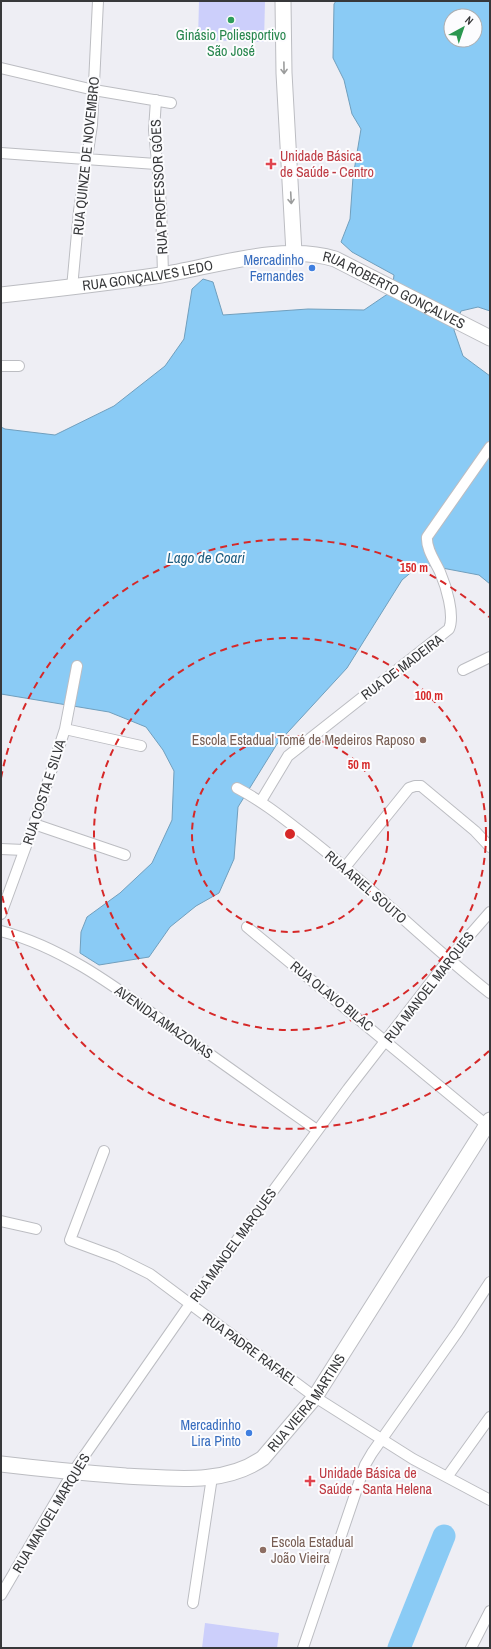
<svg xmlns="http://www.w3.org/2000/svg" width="491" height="1649" font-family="'Archivo Narrow',sans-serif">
	<rect width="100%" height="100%" fill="#eeeef4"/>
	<path fill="#cccffb" d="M199,1H265L264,42L198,40Z
		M205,1623L279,1633L277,1648H202Z"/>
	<path fill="#8acbf5" stroke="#719fbd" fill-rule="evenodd" d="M336,1H490V311L478,307L461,311L454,330L463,356L490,376V584L479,575L421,564L402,580L347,668L277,744L238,807L234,859L219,893L196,906L170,927L149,957L99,965L80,953L81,932L87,917L120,893L152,863L172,820L174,771L163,750L146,727L109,712L1,694V427L5,429L55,435L114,406L165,366L184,339L192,289L203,279L213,282L223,315L308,309L364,310L392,291L394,275L352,252L341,242L350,219L353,177L361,129L352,114L344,80L333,58L334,4ZM451,16H475V40H451Z"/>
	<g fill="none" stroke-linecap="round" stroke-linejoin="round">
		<path stroke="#8acbf5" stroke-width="23" d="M399,1648L444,1536"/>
		<g stroke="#bcbdc2" stroke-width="12">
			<path id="street" d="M1,68L94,90L171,103
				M156,100L154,130L161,205L163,274
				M1,153L156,164
				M72,288L79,211L92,125L98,1
				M1,366H19
				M463,670L490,657
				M65,729L141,746
				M237,788C262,801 283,818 305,835C369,884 426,943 490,993
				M261,801L288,756L449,629C455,615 446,586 440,572C435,561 426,549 427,537L490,447
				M34,824L125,855
				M1,849L24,850
				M346,866L409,788L415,786H421L475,831L490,847
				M1,914L34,824L65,729L77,666
				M247,927L490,1128
				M1,931C65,948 118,989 171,1027C220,1061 268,1096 317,1130
				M104,1151L70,1240L116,1257L150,1274L315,1397L413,1459L490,1500
				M1,1221L36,1229
				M447,1477L490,1417
				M1,1595L73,1472L190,1304L348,1089L448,960L490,912
				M193,1603L212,1477
				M303,1648L365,1465L372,1453L458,1331L490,1282
				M471,1648L490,1611"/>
		</g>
		<g stroke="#bcbdc2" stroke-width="17">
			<g id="secondary">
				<path d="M283,1L284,73L294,253"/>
				<path id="s1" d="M1,295C55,289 108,283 161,275C215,266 283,243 335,259L490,338"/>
				<path id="s2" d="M1,1464C43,1469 84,1473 126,1476C171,1478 224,1486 263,1458L315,1397L490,1120"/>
			</g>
		</g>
		<use href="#street" stroke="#fff" stroke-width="10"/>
		<use href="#secondary" stroke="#fff" stroke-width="15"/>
	</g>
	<defs><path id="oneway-shaft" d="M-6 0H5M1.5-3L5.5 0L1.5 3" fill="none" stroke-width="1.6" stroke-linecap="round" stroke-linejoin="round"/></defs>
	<g stroke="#9b9c9c">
		<use href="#oneway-shaft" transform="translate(284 68) rotate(89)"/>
		<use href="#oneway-shaft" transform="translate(291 198) rotate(87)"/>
	</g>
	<g fill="none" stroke="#d62828" stroke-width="2" stroke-dasharray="7 5">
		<circle cx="290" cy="834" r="98"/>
		<circle cx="290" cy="834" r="196"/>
		<path d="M489 1051A294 294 0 0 1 1 890M1 778A294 294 0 0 1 489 617"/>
	</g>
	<circle fill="#2e9e5b" stroke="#fcfcfe" stroke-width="1.5" cx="231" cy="20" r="4"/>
	<g fill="#e0444e" stroke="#fcfcfe" stroke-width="1.5">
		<path d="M269 158h4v4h4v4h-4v4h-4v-4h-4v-4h4z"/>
		<path d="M308 1475h4v4h4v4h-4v4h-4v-4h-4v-4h4z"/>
	</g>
	<g fill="#3f7fe0" stroke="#fcfcfe" stroke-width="1.5">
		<circle cx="312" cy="268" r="4"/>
		<circle cx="249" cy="1433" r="4"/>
	</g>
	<g fill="#8d6e63" stroke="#fcfcfe" stroke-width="1.5">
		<circle cx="423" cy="740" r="4"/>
		<circle cx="263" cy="1550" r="4"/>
	</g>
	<g text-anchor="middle" stroke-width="4" stroke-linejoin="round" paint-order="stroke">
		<g font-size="14" fill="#27864d" stroke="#fcfcfe">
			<text x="231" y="40">Ginásio Poliesportivo<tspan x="231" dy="16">São José</tspan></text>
		</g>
		<g font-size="14" fill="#37383a" stroke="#fcfcfe">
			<text transform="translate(86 156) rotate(-84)" y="5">RUA QUINZE DE NOVEMBRO</text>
			<text transform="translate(159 187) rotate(-93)" y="5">RUA PROFESSOR GÓES</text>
			<text dy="5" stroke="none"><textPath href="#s1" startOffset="148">RUA GONÇALVES LEDO</textPath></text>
			<text dy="5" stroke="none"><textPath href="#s1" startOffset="404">RUA ROBERTO GONÇALVES</textPath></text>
			<text transform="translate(402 667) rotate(-37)" y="5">RUA DE MADEIRA</text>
			<text transform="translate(44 792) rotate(-72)" y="5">RUA COSTA E SILVA</text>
			<text transform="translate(366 887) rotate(41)" y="5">RUA ARIEL SOUTO</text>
			<text transform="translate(429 987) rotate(-52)" y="5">RUA MANOEL MARQUES</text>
			<text transform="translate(332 996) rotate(39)" y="5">RUA OLAVO BILAC</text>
			<text transform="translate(164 1022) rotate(35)" y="5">AVENIDA AMAZONAS</text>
			<text transform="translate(233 1245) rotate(-54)" y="5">RUA MANOEL MARQUES</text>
			<text transform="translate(250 1349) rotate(36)" y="5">RUA PADRE RAFAEL</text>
			<text dy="5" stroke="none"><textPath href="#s2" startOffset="337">RUA VIEIRA MARTINS</textPath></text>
			<text transform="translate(51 1513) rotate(-59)" y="5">RUA MANOEL MARQUES</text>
		</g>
		<g font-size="14" fill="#be3a42" stroke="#fcfcfe" text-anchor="start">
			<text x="280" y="161">Unidade Básica<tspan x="280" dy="16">de Saúde - Centro</tspan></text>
			<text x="319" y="1478">Unidade Básica de<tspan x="319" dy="16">Saúde - Santa Helena</tspan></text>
		</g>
		<g font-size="14" fill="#366cbe" stroke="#fcfcfe" text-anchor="end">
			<text x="304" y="265">Mercadinho<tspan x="304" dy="16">Fernandes</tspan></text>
			<text x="241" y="1430">Mercadinho<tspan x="241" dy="16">Lira Pinto</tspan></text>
		</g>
		<g font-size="14" fill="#785e54" stroke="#fcfcfe" text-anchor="end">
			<text x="415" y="745">Escola Estadual Tomé de Medeiros Raposo</text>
			<text x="271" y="1547" text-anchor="start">Escola Estadual<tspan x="271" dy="16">João Vieira</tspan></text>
		</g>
		<g font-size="15" font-style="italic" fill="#1d5d80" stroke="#fcfcfe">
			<text x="206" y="563">Lago de Coari</text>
		</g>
	</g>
	<circle cx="290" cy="834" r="6" fill="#d62828" stroke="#fcfcfe" stroke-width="2"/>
	<g font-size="12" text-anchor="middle" font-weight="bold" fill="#d62828" stroke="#fcfcfe" stroke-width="4" stroke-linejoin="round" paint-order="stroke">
		<text x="414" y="572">150 m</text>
		<text x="429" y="700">100 m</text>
		<text x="359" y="769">50 m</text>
	</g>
	<rect width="491" height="1649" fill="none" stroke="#37383a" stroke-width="4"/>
	<g transform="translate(463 28) rotate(40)"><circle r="19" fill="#fcfcfe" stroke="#adaeb0"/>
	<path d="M0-3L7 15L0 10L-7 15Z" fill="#2a9750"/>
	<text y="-6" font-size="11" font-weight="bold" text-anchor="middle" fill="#37383a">N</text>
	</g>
</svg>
